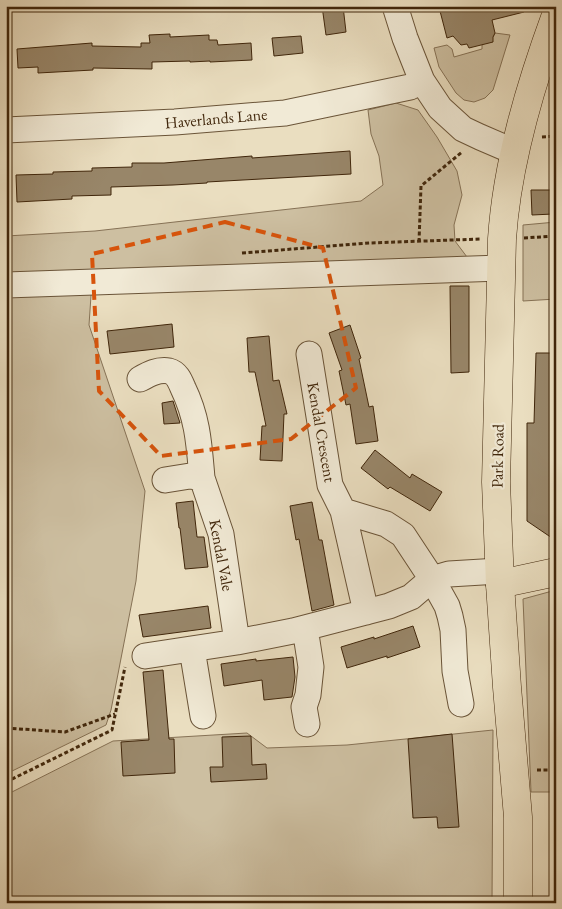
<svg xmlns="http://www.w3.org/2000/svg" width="562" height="909" font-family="'EB Garamond',serif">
	<rect width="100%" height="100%" fill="#eadec0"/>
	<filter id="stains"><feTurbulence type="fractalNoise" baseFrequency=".004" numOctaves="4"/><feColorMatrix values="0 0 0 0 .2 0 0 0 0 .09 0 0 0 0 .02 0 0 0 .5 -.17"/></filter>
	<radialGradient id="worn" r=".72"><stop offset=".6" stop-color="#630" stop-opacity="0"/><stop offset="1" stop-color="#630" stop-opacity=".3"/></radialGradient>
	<path fill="#cdbfa1" stroke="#867256" d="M495,33L510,35L493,90L485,98L474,102L464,100L456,93L439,67L434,48L447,45L452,49L454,57L482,49V45L493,37Z
		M396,103L418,110L437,137L457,171L462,195L454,225L455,241L467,257L92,281L89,325L145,491L136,581L111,710L106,725L6,774V236L95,231L361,201L383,185L379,156L371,134L368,110Z
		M556,222V299L523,301V225Z
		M556,590V792H531L523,599Z
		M493,730L492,903H6V795L113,741L247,733L267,748L347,745Z"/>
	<path fill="#988669" stroke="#40260b" d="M322,6H343L346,32L326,35Z
		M446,6H523L524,12L492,20L495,33L493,37V42L469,48L467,44L461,45L453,36L447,38L440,11L446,10Z
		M170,34V37L209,35V40H217L218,45L251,43L252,60L210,62V61L190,62V61L152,62V69L93,68V70L38,73V67L18,68L17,49L92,43V46L141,47V43H150L149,35Z
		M301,36L303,53L274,56L272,38Z
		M350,151L351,174L207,182V183L173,185L111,187V195L72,196V199L17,202L16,175L53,174V172L92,171V168L132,167V163H164L252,156V158Z
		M531,190H552L553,214L532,215Z
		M450,286H469V372L451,373Z
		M172,324L174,347L110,354L107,331Z
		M350,325L361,358L359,359L369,407L373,406L378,441L356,444L350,404L346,405L339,371L342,370L329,333Z
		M269,336L273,381L279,380L287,414H284L282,461L260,460L262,426H266L255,372H249L247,338Z
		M536,353H556V402H553L552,538L527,521V423H534Z
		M173,401L180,423L164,424L162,403Z
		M375,450L410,478L412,474L442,492L430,511L390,487L388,489L361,468Z
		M193,501L197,537H204L208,567L185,569L180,528H179L176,503Z
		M312,502L319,540H322L334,605L312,611L299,539L296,540L290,506Z
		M208,606L211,628L143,637L139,615Z
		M413,626L420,647L387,658V656L347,668L341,647L374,637V639Z
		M293,657L295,677L292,697L264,700L262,680L224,686L221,664L256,659V661Z
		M163,670L169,739H174L175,773L123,776L121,742L149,740L143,672Z
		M452,734L459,827L438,828L437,817L413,818L408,739Z
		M251,736L252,765L266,764L267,779L211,782L210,767H223L222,737Z"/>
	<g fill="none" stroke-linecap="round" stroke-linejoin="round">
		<g stroke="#6a5438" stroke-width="27">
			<path id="minor" d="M395,6L405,38L422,81L440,108L463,129L480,137L515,152
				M6,130L175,122L285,113L410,87L422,81
				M6,285L501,268
				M309,354L330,485L343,511L386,524L403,535L432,579L447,606L450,616L453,630L455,671L461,704
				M140,379C149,374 158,369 169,371C177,373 180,381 183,388C198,419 199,444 202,478
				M165,480L190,476L202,478L221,534L237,642
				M343,511L366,612
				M305,628L311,667L308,695L304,707L307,724
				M192,649L203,716
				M145,656L237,642L293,631L389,606L411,597L432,579L449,574L499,571"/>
		</g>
		<g stroke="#40260b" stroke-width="29">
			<path id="major" d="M500,584L556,572"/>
		</g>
		<g stroke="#40260b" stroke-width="29">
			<path id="highway" d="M518,903V817L507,687L500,584L496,482L502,239C507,163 530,86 556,15"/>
		</g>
		<path stroke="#40260b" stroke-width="3" stroke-dasharray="4 2.5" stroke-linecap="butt" d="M542,137L556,136
			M524,238L556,236
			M419,242L421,186L462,152
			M242,253L369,243L480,239
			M6,728L65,732L115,714
			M537,770H556
			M6,782L112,730L125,667"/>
		<use href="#minor" stroke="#f1ead6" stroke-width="25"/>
		<use href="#major" stroke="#eadec0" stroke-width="28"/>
		<use href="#highway" stroke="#eadec0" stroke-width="28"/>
	</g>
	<path fill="none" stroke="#d7540c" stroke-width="4" stroke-dasharray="10 6" stroke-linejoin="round" d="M225,222L323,248L356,388L291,439L161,456L99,391L92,254Z"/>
	<g text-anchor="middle" stroke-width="4.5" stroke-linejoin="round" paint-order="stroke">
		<g font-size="16" fill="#40260b" stroke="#f1ead6">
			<text transform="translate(216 118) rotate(-5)" y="6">Haverlands Lane</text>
			<text transform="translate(322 432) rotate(80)" y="6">Kendal Crescent</text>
			<text transform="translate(497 456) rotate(-89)" y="6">Park Road</text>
			<text transform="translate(222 555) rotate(79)" y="6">Kendal Vale</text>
		</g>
	</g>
	<rect width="562" height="909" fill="none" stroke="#eadec0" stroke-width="25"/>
	<rect x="8" y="8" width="547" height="894" fill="none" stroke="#40260b" stroke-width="2.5"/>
	<rect x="12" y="12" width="537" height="884" fill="none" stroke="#40260b"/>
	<rect width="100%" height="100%" filter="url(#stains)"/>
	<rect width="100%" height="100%" fill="url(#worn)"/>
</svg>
